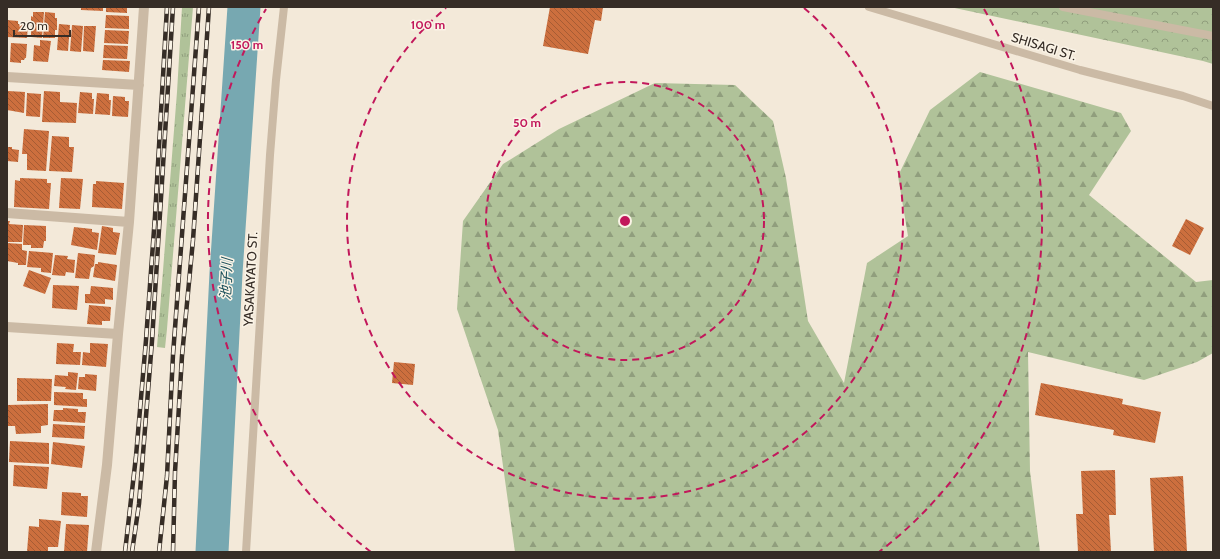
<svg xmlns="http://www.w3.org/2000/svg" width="1220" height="559" font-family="Cabin,'Noto Sans JP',sans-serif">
	<defs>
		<pattern id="grass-tufts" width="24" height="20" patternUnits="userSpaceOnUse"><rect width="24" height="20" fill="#b0c299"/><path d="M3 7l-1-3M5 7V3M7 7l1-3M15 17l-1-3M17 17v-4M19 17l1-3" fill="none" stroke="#909e7d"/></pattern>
		<pattern id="forest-firs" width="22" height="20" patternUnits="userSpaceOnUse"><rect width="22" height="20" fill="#b0c299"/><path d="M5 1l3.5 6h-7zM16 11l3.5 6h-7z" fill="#909e7d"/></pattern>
		<pattern id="park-crowns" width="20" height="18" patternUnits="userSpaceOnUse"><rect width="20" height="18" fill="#b0c299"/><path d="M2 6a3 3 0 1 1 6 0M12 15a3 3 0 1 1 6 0" fill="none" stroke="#909e7d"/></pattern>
		<pattern id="building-back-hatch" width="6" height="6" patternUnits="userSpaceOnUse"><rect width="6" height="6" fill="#cc6f3e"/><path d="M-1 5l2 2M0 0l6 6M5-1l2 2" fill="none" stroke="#a65c34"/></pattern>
	</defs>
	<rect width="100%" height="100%" fill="#f3e9d9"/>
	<path fill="url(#grass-tufts)" d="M182,7H193L167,329L165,348L157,347L177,92Z"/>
	<path fill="url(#forest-firs)" d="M980,72L1121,113L1131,131L1089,195L1196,282L1213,280V353L1197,362L1144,380L1028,352L1030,471L1040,552H515L498,430L457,309L463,221L503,164L559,129L655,83L735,85L773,121L786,178L808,321L844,383L867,263L908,236L898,176L930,110Z"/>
	<path fill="url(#park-crowns)" d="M950,7H1213V64L1203,61Z"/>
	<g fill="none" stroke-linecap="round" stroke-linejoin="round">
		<path stroke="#77a8b1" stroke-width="33" d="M212,552L226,273L244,7"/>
	</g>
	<path fill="url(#building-back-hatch)" d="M81,7H103V11L81,10Z
		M106,7H127V13L106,12Z
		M550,7H603L601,21L595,20L588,54L543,46Z
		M33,12H44L42,38L31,37V16L33,17Z
		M45,12L55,13V18H57V30H55V38H43Z
		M106,15L129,16V29L105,28Z
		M7,20L18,21V24H28L27,38L7,37Z
		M59,24L70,25L68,51L57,50Z
		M72,25L83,26L81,52L70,51Z
		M84,26H96L94,52L83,51Z
		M105,30L129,31L128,44L104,43Z
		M40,40L51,41L48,62L33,61L34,45L40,46Z
		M11,43L27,44L26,58H25L24,60H21V63L10,62Z
		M104,45L128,46L127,59L103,58Z
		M103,60L130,61L129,72L102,70Z
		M8,91L25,92L24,113L7,110Z
		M44,91L60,92V102L77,103L76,123L42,122Z
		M80,92L92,93V99H94L93,114L78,113Z
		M27,93L41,94L40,117L26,116Z
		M97,93L109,94V100H111L110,115L95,114Z
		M113,96L125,97V101H129L128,117L112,116Z
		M24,129L49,131L46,171L27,170V154H22Z
		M52,136L69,137V147H74L72,172L49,171Z
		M7,147H12V149L19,150L18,162L7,161Z
		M20,178L47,179V183H51L49,209L14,207L15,180L20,181Z
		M61,178L83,179L80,209L59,208Z
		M96,181L124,183L122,209L92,207L93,184H96Z
		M1186,219L1204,228L1190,255L1172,246Z
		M7,221H10L9,224L23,225L22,242H7Z
		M24,225L46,226V241H44L43,248H31V245H23Z
		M102,226L113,228V232L120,233L116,255L98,253Z
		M74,227L92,229V232L99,233L97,250L71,245Z
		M7,243L22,244V250L27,251L26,265H18V263L7,261Z
		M29,251L53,253L51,273L41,272V268L27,267Z
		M78,253L95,255L94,266L91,268L89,279L75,278Z
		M55,255L68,256L67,259L75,260L74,273L66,272L65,276L52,275Z
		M98,262L117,265L115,281L93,277L95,264H98Z
		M29,270L51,278L45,294L23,286Z
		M53,285L79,286L77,310L52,308Z
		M91,286L113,288V300L105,299V304L85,303V294H90Z
		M89,305L111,307L110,321H102V325L87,324Z
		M57,343L74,344L73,352H81L80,365L56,364Z
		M90,343L108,344L106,367L82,365L83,352L90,353Z
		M394,362L415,364L413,385L392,383Z
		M68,372L78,373L76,390L65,389L66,387L54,386L55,375L68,376Z
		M85,374L97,375L96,391L78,389L79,377H85Z
		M17,378L52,379L51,401H17Z
		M1041,383L1123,399L1122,404L1161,412L1155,443L1113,435L1114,430L1035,415Z
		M54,392L83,393V399H87V407L54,405Z
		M48,404V425L41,426V433L16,434L15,426H7V405Z
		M63,408L78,409V412H86L85,423L53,421L54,410H63Z
		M53,424L85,426L84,439L52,437Z
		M10,441L49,443V464L9,462Z
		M53,442L85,446L82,468L51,464Z
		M14,465L49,467L47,489L13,486Z
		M1115,470L1116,515H1109L1111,552H1078L1076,514H1083L1081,471Z
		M1183,476L1187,552H1154L1150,478Z
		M62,492L81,493V496H88L87,517L61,515Z
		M39,519L61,521L58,547H48V552H27L29,526L39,527Z
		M66,524L89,525L87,552H64Z"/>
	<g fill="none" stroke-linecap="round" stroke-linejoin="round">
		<path stroke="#cbbaa5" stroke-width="8" d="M869,7L1080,70L1183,96L1213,106
			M1063,7L1213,36
			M246,552L270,155L276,80L284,7"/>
		<path stroke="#cbbaa5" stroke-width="10" d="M7,77L139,85
			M7,213L129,222
			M7,327L118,334
			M96,552L107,465L118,334L129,222L144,7"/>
		<g stroke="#362d26" stroke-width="4.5">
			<path id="rail" d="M125,552L136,456L146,340L155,216L167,7
				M132,552L139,504L152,341L173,7
				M159,552L167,476L173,355L199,7
				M173,552L175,472L182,356L193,240L209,7"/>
		</g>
		<use href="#rail" stroke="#faf3e6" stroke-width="3" stroke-dasharray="9" stroke-linecap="butt"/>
	</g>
	<g fill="none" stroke="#c2185b" stroke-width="2" stroke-dasharray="7 5">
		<circle cx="625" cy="221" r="139"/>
		<path d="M804 8A278 278 0 1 1 446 8"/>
		<path d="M371 552A417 417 0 0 1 266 9M984 9A417 417 0 0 1 879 552"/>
	</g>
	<g text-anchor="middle" stroke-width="3" stroke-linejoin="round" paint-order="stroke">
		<g font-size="13" fill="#362d26" stroke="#faf3e6">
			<text transform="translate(1044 46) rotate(17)" y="5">SHISAGI ST.</text>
			<text transform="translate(250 279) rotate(-87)" y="5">YASAKAYATO ST.</text>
		</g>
		<g font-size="14" font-style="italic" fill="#1a4f5a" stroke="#faf3e6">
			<text transform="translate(226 279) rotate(-87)" y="5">池子川</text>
		</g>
	</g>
	<circle cx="625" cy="221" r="6" fill="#c2185b" stroke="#faf3e6" stroke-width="2"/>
	<g font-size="12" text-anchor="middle" font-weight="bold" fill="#c2185b" stroke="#faf3e6" stroke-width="3" stroke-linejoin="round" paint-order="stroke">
		<text x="428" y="29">100 m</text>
		<text x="247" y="49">150 m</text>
		<text x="527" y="127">50 m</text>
	</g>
	<rect width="1220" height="559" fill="none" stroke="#362d26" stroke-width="16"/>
	<path d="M14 30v6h56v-6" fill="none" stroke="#362d26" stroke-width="2"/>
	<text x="20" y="30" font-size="12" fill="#362d26" stroke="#faf3e6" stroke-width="3" paint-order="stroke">20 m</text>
</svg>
